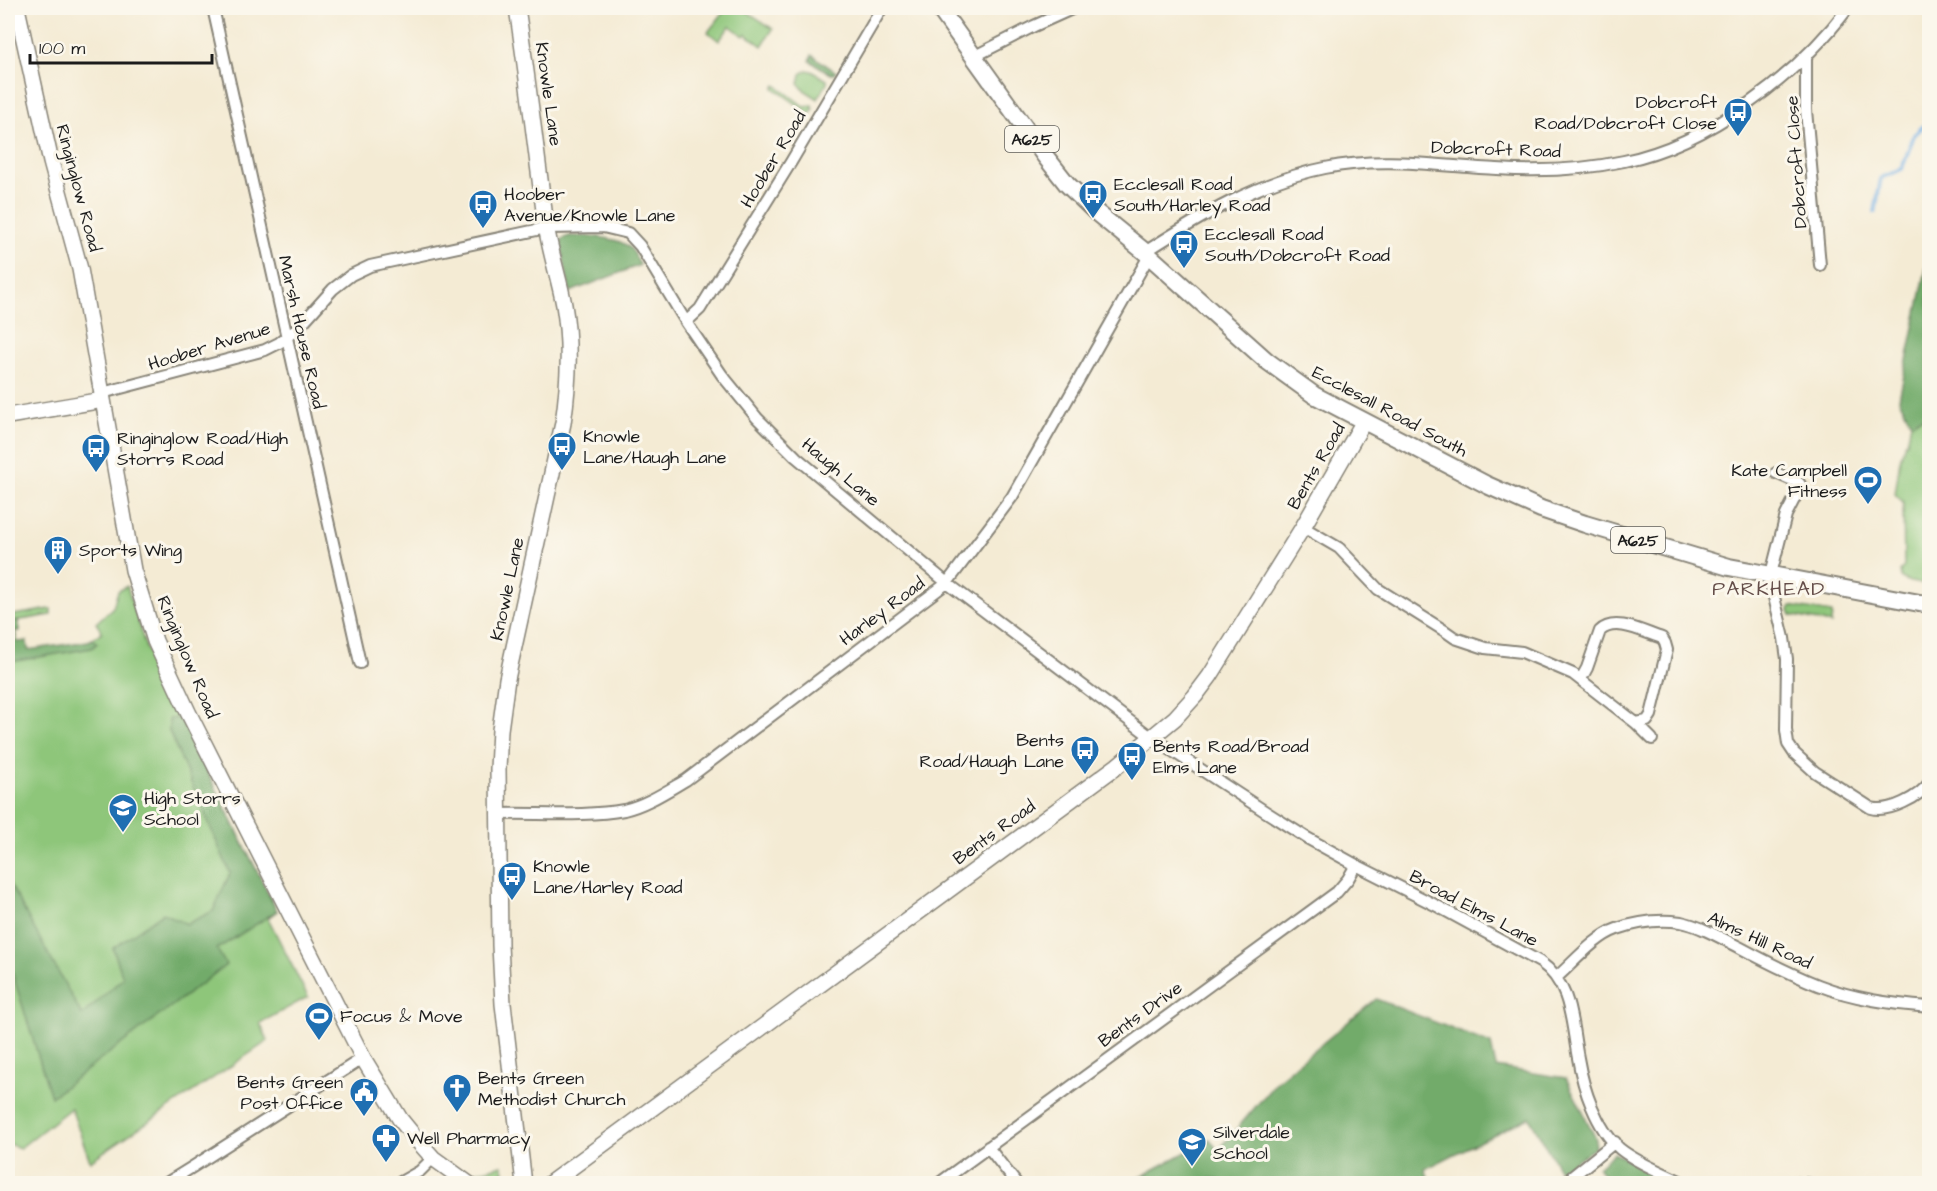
<svg xmlns="http://www.w3.org/2000/svg" width="1937" height="1191" font-family="'Architects Daughter',sans-serif">
	<rect width="100%" height="100%" fill="#fbf7ec"/>
	<filter id="ink" filterUnits="userSpaceOnUse"><feTurbulence type="fractalNoise" baseFrequency=".0167" numOctaves="2"/><feDisplacementMap in="SourceGraphic" scale="12" xChannelSelector="R" yChannelSelector="G"/><feConvolveMatrix kernelMatrix="1 2 1 2 8 2 1 2 1" color-interpolation-filters="sRGB"/></filter>
	<filter id="wash" filterUnits="userSpaceOnUse"><feTurbulence type="fractalNoise" baseFrequency=".008" numOctaves="4" result="noise"/><feDisplacementMap in="SourceGraphic" scale="24" xChannelSelector="R" yChannelSelector="G"/><feGaussianBlur stdDeviation="1.35" result="paint"/><feColorMatrix in="noise" values="0 0 0 0 0 0 0 0 0 0 0 0 0 0 0 0 0 1.4 0 .05"/><feComposite in="paint" operator="in"/></filter>
	<g filter="url(#wash)">
		<rect width="100%" height="100%" fill="#f4ebd4"/>
		<path fill="#8ec67a" stroke="#55714b" stroke-width="1.5" d="M727,8H742L773,29L762,46L746,34L744,36L730,26L719,41L708,32Z
			M807,70L812,71L827,80V83L818,99L804,90L799,84L801,74Z
			M776,85L805,107L812,105L813,110L810,114L774,88Z
			M1929,416V585L1910,582L1901,578L1900,571L1904,566L1903,502L1895,494L1900,460L1905,442H1907L1911,423L1923,417Z
			M127,586L146,648L277,911L268,918L308,997L260,1023L268,1041L90,1161L71,1108L20,1148L8,1144V639L10,661L97,643L92,639L102,632L96,623L113,607L118,591Z
			M1791,606L1832,613L1831,624L1791,615L1789,610Z
			M51,609V615L8,622V616Z
			M502,1165L504,1171L501,1175L488,1176L476,1172Z"/>
		<path fill="#72ab6a" stroke="#476443" stroke-width="1.5" d="M812,55L836,72L835,74H831L810,61Z
			M569,236C585,236 618,236 630,248C634,251 637,260 640,265L570,292L561,245L562,239Z
			M1929,255V416L1923,417L1911,423L1899,399Z
			M18,620L20,631H15L17,642L27,641L28,650L88,641L92,639L97,643L92,648L10,662L8,622Z
			M180,718L277,911L217,949L226,965L51,1097L8,959V881L82,1015L123,978L113,948L163,913L187,924L213,911L230,873L169,731V719Z
			M1376,999L1491,1044L1496,1067L1566,1078L1596,1139L1595,1148L1560,1171L1529,1117L1425,1169L1431,1183L1224,1184C1216,1176 1203,1178 1195,1183H1129L1210,1139L1218,1151L1278,1080Z
			M1614,1153L1674,1183H1609L1598,1167Z"/>
		<g fill="none" stroke-linecap="round" stroke-linejoin="round">
			<path stroke="#72aee3" stroke-width="4" d="M1875,212L1881,178L1902,169L1914,135L1930,120"/>
		</g>
	</g>
	<g filter="url(#ink)">
		<g fill="none" stroke-linecap="round" stroke-linejoin="round">
			<g stroke="#888478" stroke-width="14">
				<path id="street" d="M213,8L360,663
					M973,57L1034,26L1074,8
					M1806,57V110L1820,265
					M1145,252C1201,216 1259,181 1325,168C1382,156 1439,166 1497,169C1539,172 1582,170 1624,161C1708,144 1798,75 1848,8
					M686,322L700,309L791,162L882,8
					M102,393L265,350L279,343L297,329L333,289L351,275L370,266L546,228L603,227L628,233L640,246L686,322L722,375L757,418L796,457L947,583L1151,737L1266,812L1307,838L1356,865L1439,907L1540,962C1572,984 1571,1023 1578,1058C1583,1088 1596,1128 1620,1149C1639,1164 1664,1173 1686,1184
					M1776,473L1799,483L1801,486L1786,515L1771,574V585L1784,638L1787,659L1786,730L1788,744L1794,753L1815,772L1871,808C1889,813 1920,797 1930,782
					M1303,527L1339,548L1378,589L1445,631L1455,638L1485,648L1522,652L1573,674L1636,723L1652,739
					M1581,679L1587,668L1600,631C1615,616 1645,633 1662,638L1665,643L1667,650L1651,715L1647,721L1636,723
					M499,814C538,813 586,817 624,810C646,805 667,791 686,780L947,583L1012,497L1149,256
					M1557,977C1574,962 1596,936 1617,929C1637,922 1660,919 1681,922C1701,926 1721,938 1739,947C1765,961 1791,974 1818,985C1854,999 1891,1004 1930,1007
					M988,1147L1017,1184
					M165,1184L194,1166L363,1058
					M397,1184L420,1171L433,1158
					M938,1184L1337,892L1348,879L1356,865
					M1563,1184L1615,1142
					M1781,1184L1787,1182L1812,1184"/>
			</g>
			<g stroke="#888478" stroke-width="18">
				<path id="secondary" d="M17,8L51,162L80,269L133,570L155,641L188,712L363,1058L400,1119L418,1141L433,1158L469,1184
					M517,8C528,80 536,152 546,225C550,252 559,278 564,305C571,345 569,383 563,423L507,679L500,730L498,769L500,945L503,1004L524,1184
					M8,416L103,400
					M549,1184L1117,766L1175,718L1195,696L1210,676L1303,527L1364,421"/>
			</g>
			<g stroke="#888478" stroke-width="20">
				<path id="primary" d="M939,8L1045,156L1067,184L1097,213L1145,252L1267,361L1314,395L1487,485L1541,509L1585,524L1729,567L1930,605"/>
			</g>
			<use href="#street" stroke="#fff" stroke-width="10"/>
			<use href="#secondary" stroke="#fff" stroke-width="15"/>
			<use href="#primary" stroke="#fff" stroke-width="16"/>
		</g>
	</g>
	<defs>
		<g id="bus-pin" transform="scale(1.5)"><path d="M0 17L-7.5 6A9.5 9.5 0 1 1 7.5 6Z" fill="#1f6fb2" stroke="#fbf7ec"/><path d="M-5-6H5V4H4V6H2V4H-2V6H-4V4H-5ZM-3.5-4V0h7V-4ZM-3.5 1.2v1.5H-2V1.2ZM2 1.2v1.5H3.5V1.2Z" fill="#fff"/></g>
		<g id="stadium-pin" transform="scale(1.5)"><path d="M0 17L-7.5 6A9.5 9.5 0 1 1 7.5 6Z" fill="#1f6fb2" stroke="#fbf7ec"/><path d="M0-5a6.5 5 0 1 0 0 10a6.5 5 0 1 0 0-10ZM-3.5-1.8h7v3.6h-7Z" fill="#fff"/></g>
		<g id="building-pin" transform="scale(1.5)"><path d="M0 17L-7.5 6A9.5 9.5 0 1 1 7.5 6Z" fill="#1f6fb2" stroke="#fbf7ec"/><path d="M-4-6H4V6H1V3H-1V6H-4ZM-2.5-4.3h1.7v1.8h-1.7ZM.8-4.3h1.7v1.8H.8ZM-2.5-1h1.7V.8h-1.7ZM.8-1h1.7V.8H.8Z" fill="#fff"/></g>
		<g id="school-pin" transform="scale(1.5)"><path d="M0 17L-7.5 6A9.5 9.5 0 1 1 7.5 6Z" fill="#1f6fb2" stroke="#fbf7ec"/><path d="M0-5L7-2L0 1L-7-2ZM-4 1L0 2.5L4 1V4Q0 6-4 4Z" fill="#fff"/></g>
		<g id="church-pin" transform="scale(1.5)"><path d="M0 17L-7.5 6A9.5 9.5 0 1 1 7.5 6Z" fill="#1f6fb2" stroke="#fbf7ec"/><path d="M-1.2-6h2.4v3.5h3.3v2.4h-3.3V6h-2.4V-.1h-3.3v-2.4h3.3Z" fill="#fff"/></g>
		<g id="civic-pin" transform="scale(1.5)"><path d="M0 17L-7.5 6A9.5 9.5 0 1 1 7.5 6Z" fill="#1f6fb2" stroke="#fbf7ec"/><path d="M-.6-6.5H3V-4.5H.6V-3L4-1V1h2V6H-6V1h2V-1L-.6-3ZM-1.2 2.5V6h2.4V2.5Z" fill="#fff"/></g>
		<g id="pharmacy-pin" transform="scale(1.5)"><path d="M0 17L-7.5 6A9.5 9.5 0 1 1 7.5 6Z" fill="#1f6fb2" stroke="#fbf7ec"/><path d="M-2-6h4v4h4v4h-4v4h-4v-4h-4v-4h4Z" fill="#fff"/></g>
	</defs>
	<g fill-rule="evenodd">
		<use href="#bus-pin" x="1738" y="112"/>
		<use href="#bus-pin" x="1093" y="194"/>
		<use href="#bus-pin" x="483" y="204"/>
		<use href="#bus-pin" x="1184" y="244"/>
		<use href="#bus-pin" x="562" y="446"/>
		<use href="#bus-pin" x="96" y="448"/>
		<use href="#stadium-pin" x="1868" y="480"/>
		<use href="#building-pin" x="58" y="550"/>
		<use href="#bus-pin" x="1085" y="750"/>
		<use href="#bus-pin" x="1132" y="756"/>
		<use href="#school-pin" x="123" y="808"/>
		<use href="#bus-pin" x="512" y="876"/>
		<use href="#stadium-pin" x="319" y="1016"/>
		<use href="#church-pin" x="457" y="1088"/>
		<use href="#civic-pin" x="364" y="1092"/>
		<use href="#pharmacy-pin" x="386" y="1138"/>
		<use href="#school-pin" x="1192" y="1142"/>
	</g>
	<g text-anchor="middle" stroke-width="6" stroke-linejoin="round" paint-order="stroke">
		<g fill="#fbf7ec" stroke="#5f5e5a" stroke-width="1.5">
			<rect x="1005" y="126" width="54" height="26" rx="4.5"/>
			<rect x="1611" y="527" width="54" height="26" rx="4.5"/>
		</g>
		<g font-size="16" font-weight="bold" fill="#1c1c1c">
			<text x="1032" y="145">A625</text>
			<text x="1638" y="546">A625</text>
		</g>
		<g font-size="18" fill="#1c1c1c" stroke="#fbf7ec">
			<text transform="translate(549 94) rotate(82)" y="6">Knowle Lane</text>
			<text transform="translate(1496 149) rotate(2)" y="6">Dobcroft Road</text>
			<text transform="translate(773 159) rotate(-59)" y="6">Hoober Road</text>
			<text transform="translate(1796 162) rotate(-94)" y="6">Dobcroft Close</text>
			<text transform="translate(79 188) rotate(75)" y="6">Ringinglow Road</text>
			<text transform="translate(302 332) rotate(77)" y="6">Marsh House Road</text>
			<text transform="translate(209 346) rotate(-17)" y="6">Hoober Avenue</text>
			<text transform="translate(1390 411) rotate(28)" y="6">Ecclesall Road South</text>
			<text transform="translate(1316 466) rotate(-60)" y="6">Bents Road</text>
			<text transform="translate(841 472) rotate(40)" y="6">Haugh Lane</text>
			<text transform="translate(507 589) rotate(-78)" y="6">Knowle Lane</text>
			<text transform="translate(882 611) rotate(-37)" y="6">Harley Road</text>
			<text transform="translate(188 657) rotate(67)" y="6">Ringinglow Road</text>
			<text transform="translate(994 832) rotate(-36)" y="6">Bents Road</text>
			<text transform="translate(1474 908) rotate(28)" y="6">Broad Elms Lane</text>
			<text transform="translate(1760 940) rotate(25)" y="6">Alms Hill Road</text>
			<text transform="translate(1140 1014) rotate(-36)" y="6">Bents Drive</text>
		</g>
		<g font-size="18" fill="#1c1c1c" stroke="#fbf7ec" text-anchor="start">
			<text x="1717" y="108" text-anchor="end">Dobcroft<tspan x="1717" dy="21">Road/Dobcroft Close</tspan></text>
			<text x="1114" y="190">Ecclesall Road<tspan x="1114" dy="21">South/Harley Road</tspan></text>
			<text x="504" y="200">Hoober<tspan x="504" dy="21">Avenue/Knowle Lane</tspan></text>
			<text x="1205" y="240">Ecclesall Road<tspan x="1205" dy="21">South/Dobcroft Road</tspan></text>
			<text x="583" y="442">Knowle<tspan x="583" dy="21">Lane/Haugh Lane</tspan></text>
			<text x="117" y="444">Ringinglow Road/High<tspan x="117" dy="21">Storrs Road</tspan></text>
			<text x="1847" y="476" text-anchor="end">Kate Campbell<tspan x="1847" dy="21">Fitness</tspan></text>
			<text x="79" y="556">Sports Wing</text>
			<text x="1064" y="746" text-anchor="end">Bents<tspan x="1064" dy="21">Road/Haugh Lane</tspan></text>
			<text x="1153" y="752">Bents Road/Broad<tspan x="1153" dy="21">Elms Lane</tspan></text>
			<text x="144" y="804">High Storrs<tspan x="144" dy="21">School</tspan></text>
			<text x="533" y="872">Knowle<tspan x="533" dy="21">Lane/Harley Road</tspan></text>
			<text x="340" y="1022">Focus &amp; Move</text>
			<text x="478" y="1084">Bents Green<tspan x="478" dy="21">Methodist Church</tspan></text>
			<text x="343" y="1088" text-anchor="end">Bents Green<tspan x="343" dy="21">Post Office</tspan></text>
			<text x="1213" y="1138">Silverdale<tspan x="1213" dy="21">School</tspan></text>
			<text x="407" y="1144">Well Pharmacy</text>
		</g>
		<g font-size="20" letter-spacing="1.5" fill="#654e4a" stroke="#fbf7ec">
			<text x="1769" y="595">PARKHEAD</text>
		</g>
	</g>
	<rect width="1937" height="1191" fill="none" stroke="#fbf7ec" stroke-width="30"/>
	<path d="M30 54v9h182v-9" fill="none" stroke="#1c1c1c" stroke-width="3"/>
	<text x="39" y="54" font-size="18" fill="#1c1c1c" stroke="#fbf7ec" stroke-width="4.5" paint-order="stroke">100 m</text>
</svg>
